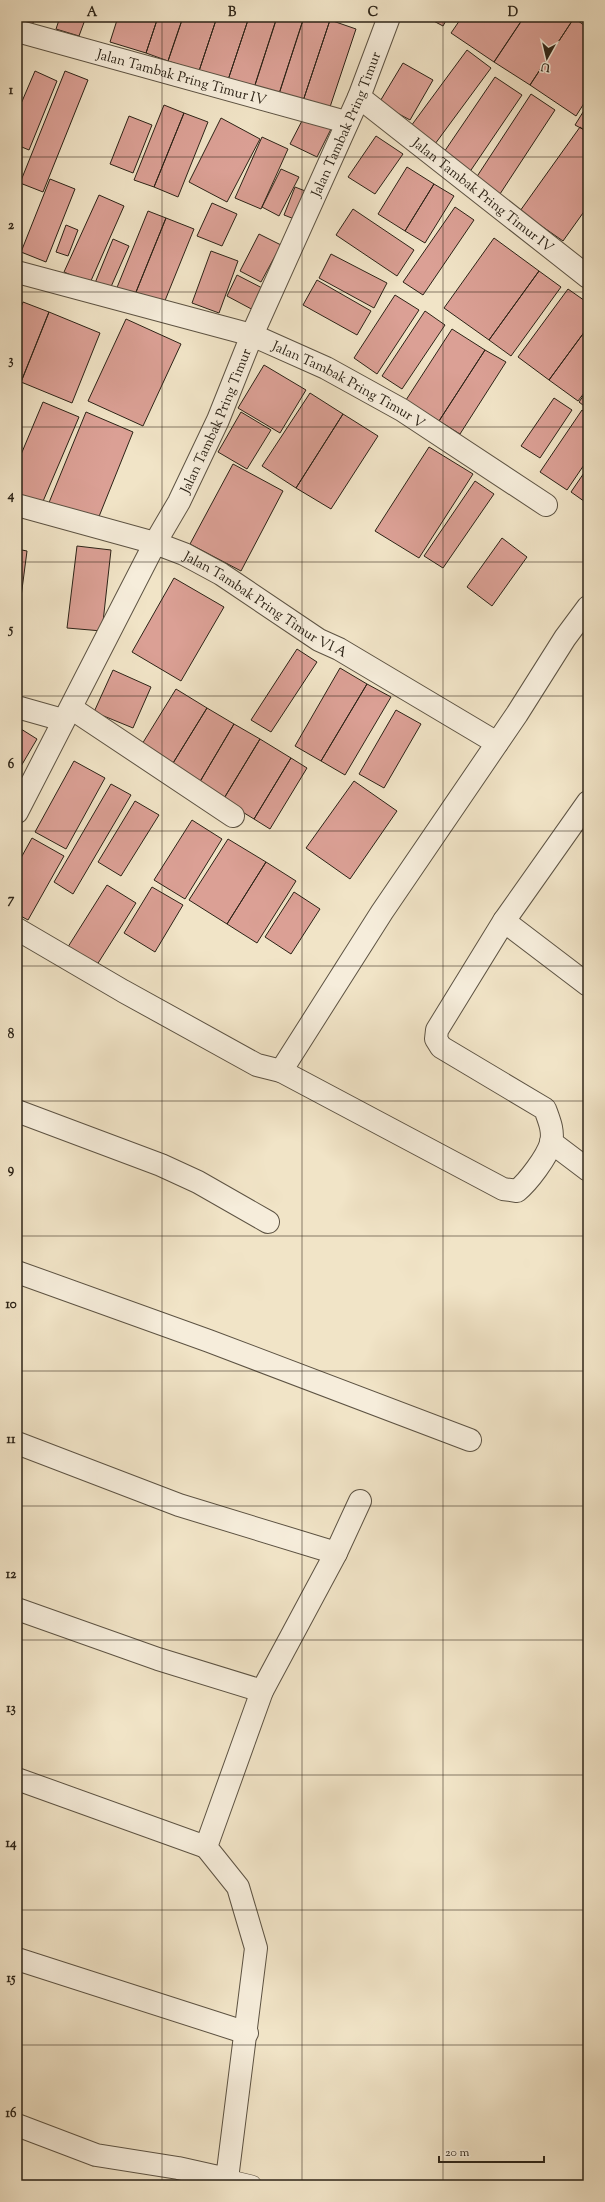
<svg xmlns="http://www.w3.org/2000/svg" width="605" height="2202" font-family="'Sorts Mill Goudy',serif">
	<rect width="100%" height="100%" fill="#f1e4c7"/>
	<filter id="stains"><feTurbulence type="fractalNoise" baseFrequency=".005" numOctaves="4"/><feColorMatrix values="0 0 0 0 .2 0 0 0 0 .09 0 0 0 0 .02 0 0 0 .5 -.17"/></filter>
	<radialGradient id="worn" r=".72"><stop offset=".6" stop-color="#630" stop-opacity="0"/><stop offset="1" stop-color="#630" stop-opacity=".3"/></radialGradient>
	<path fill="#dba095" stroke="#2c2317" d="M17,17H35L31,29L17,24Z
		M60,17H86L79,36L56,29Z
		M118,17H158L146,53L110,42Z
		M158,17H183L168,61L146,53Z
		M183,17H217L199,71L168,61Z
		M217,17H249L228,80L199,71Z
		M249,17H277L254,88L228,80Z
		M277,17H304L278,97L254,88Z
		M304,17H319L330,20L302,104L278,97Z
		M426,17H448L443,26Z
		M462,17H524L494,62L451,33Z
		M524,17L574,18L530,85L494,62Z
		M574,18L588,28V97L576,116L530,85Z
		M330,20L356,29L328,113L302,104Z
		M467,50L491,68L435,144L411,126Z
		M403,63L433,80L410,120L379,103Z
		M35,71L57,81L29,150L17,145V113Z
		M65,71L88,80L43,192L20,183Z
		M495,77L522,95L469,173L442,155Z
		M531,94L555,110L498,197L474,181Z
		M588,104V132L575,125Z
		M164,105L184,113L154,187L134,180Z
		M184,113L208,122L178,197L154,187Z
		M305,115L331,129L317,157L290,144Z
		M129,116L152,125L133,173L110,164Z
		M221,118L260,139L227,202L189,182Z
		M580,127L588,133V206L563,241L520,211Z
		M376,136L403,154L375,194L348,177Z
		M262,137L288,149L261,209L235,198Z
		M407,167L434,184L405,231L378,214Z
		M281,169L299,177L279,216L262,207Z
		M50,179L75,189L46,262L21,252Z
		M434,184L454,196L425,243L405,231Z
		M295,187L313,194L302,222L284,215Z
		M99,195L124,206L90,283L64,272Z
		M212,203L237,214L222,246L197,236Z
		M455,207L474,220L423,295L403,282Z
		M353,209L414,250L397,276L336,235Z
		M148,211L166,218L134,297L116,290Z
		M166,218L194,229L162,308L134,297Z
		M66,225L78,230L68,256L56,252Z
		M259,234L281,245L261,282L240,271Z
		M494,238L539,271L489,340L444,308Z
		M113,239L129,246L110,289L95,283Z
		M211,251L238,261L219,313L192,303Z
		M331,254L387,283L374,308L319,278Z
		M539,271L561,287L511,356L489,340Z
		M237,275L268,291L257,312L227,296Z
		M317,280L371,311L357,335L303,305Z
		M568,289L588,303V327L549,380L518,357Z
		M395,295L419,310L377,374L354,358Z
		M23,302L49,312L21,382L17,380V318Z
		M425,311L445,325L402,389L382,376Z
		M49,312L100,333L72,403L21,382Z
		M126,319L181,344L143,426L88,401Z
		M588,327V388L578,401L549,380Z
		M452,329L485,350L439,421L406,400Z
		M485,350L506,362L460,434L439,421Z
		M264,365L306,390L280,433L238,408Z
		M588,389V409L579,402Z
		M310,393L343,414L296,488L262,466Z
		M554,398L572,410L540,458L521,446Z
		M43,402L79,417L41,506L17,496V464Z
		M582,410L588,414V459L567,490L540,472Z
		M86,412L133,432L96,524L48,505Z
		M241,412L271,430L247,469L218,452Z
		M343,414L378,436L331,509L296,488Z
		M429,447L473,474L419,558L375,531Z
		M233,464L283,491L241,571L190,544Z
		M588,467V504L571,492Z
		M475,481L494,494L443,568L424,556Z
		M502,538L527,557L492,606L467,587Z
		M77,546L111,550L102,631L67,628Z
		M17,549L27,551L18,620H17Z
		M174,578L224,607L181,681L132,652Z
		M297,649L317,662L271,732L251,720Z
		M340,668L367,684L321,761L295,746Z
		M113,670L151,687L133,728L94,712Z
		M367,684L391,697L345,775L321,761Z
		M176,689L207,708L170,768L139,749Z
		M207,708L234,724L198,785L170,768Z
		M396,710L421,724L384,788L359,774Z
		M234,724L260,739L223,800L198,785Z
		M21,729L37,739L17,773V736Z
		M260,739L291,758L254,819L223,800Z
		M291,758L307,768L270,829L254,819Z
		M74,761L105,778L66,849L35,832Z
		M354,781L397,811L350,879L306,848Z
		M111,784L131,795L73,894L54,882Z
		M135,801L159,815L121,876L98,862Z
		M192,820L222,839L185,899L154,880Z
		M32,838L64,856L28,920L17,914V865Z
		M228,839L266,862L227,924L189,900Z
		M266,862L296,881L257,943L227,924Z
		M107,885L136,903L95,968L66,950Z
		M152,887L183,905L155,952L124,933Z
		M294,892L320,909L291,954L265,937Z"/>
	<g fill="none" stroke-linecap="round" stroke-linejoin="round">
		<g stroke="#5d5343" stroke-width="20">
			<path id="service" d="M227,2179L252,2185"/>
		</g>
		<g stroke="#5d5343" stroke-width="24">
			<g id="minor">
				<path id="s1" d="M17,31L346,122"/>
				<path id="s2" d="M359,97L588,277"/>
				<path id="s3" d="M17,272L252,335L326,368L402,410L546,505"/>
				<path id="s4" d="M17,505L155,543L184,554L221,574L319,640L339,649L497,743"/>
				<path d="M17,707L63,720"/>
				<path d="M71,708L233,816"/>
				<path id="s5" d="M17,812L155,543L179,502L218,420L252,335L359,97L389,17"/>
				<path d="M504,921L588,985"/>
				<path d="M17,929L123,991L257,1065L281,1071L382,912L517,714L565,638L588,607"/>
				<path d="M281,1071L503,1189L517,1191C528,1182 547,1157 551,1143C554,1131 549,1120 545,1109L441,1047L436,1039L437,1030L504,921L588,802"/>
				<path d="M17,1111L161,1165L198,1182L268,1222"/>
				<path d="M551,1142L588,1170"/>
				<path d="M17,1272L209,1341L470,1440"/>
				<path d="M17,1443L179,1505L336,1553"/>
				<path d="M17,1609L158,1659L262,1691"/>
				<path d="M17,1779L206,1847"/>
				<path d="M17,1959L247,2033"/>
				<path d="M17,2125L96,2155L178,2168L227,2179L256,1948L238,1887L206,1847L262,1691L336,1553L360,1501"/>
			</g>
		</g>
		<use href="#service" stroke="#f6eddb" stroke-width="19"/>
		<use href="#minor" stroke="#f6eddb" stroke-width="22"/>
	</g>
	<path fill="none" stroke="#2c2317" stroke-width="1" stroke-opacity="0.55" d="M162,17V2185M302,17V2185M443,17V2185M17,157H588M17,292H588M17,427H588M17,562H588M17,696H588M17,831H588M17,966H588M17,1101H588M17,1236H588M17,1371H588M17,1506H588M17,1640H588M17,1775H588M17,1910H588M17,2045H588"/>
	<g text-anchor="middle" stroke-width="4" stroke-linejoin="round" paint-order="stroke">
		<g font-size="14" fill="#2c2317" stroke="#f6eddb">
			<text dy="5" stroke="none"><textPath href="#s1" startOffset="171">Jalan Tambak Pring Timur IV</textPath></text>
			<text dy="5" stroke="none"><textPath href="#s5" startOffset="763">Jalan Tambak Pring Timur</textPath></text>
			<text dy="5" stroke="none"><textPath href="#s2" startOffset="158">Jalan Tambak Pring Timur IV</textPath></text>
			<text dy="5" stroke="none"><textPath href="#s3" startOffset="352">Jalan Tambak Pring Timur V</textPath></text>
			<text dy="5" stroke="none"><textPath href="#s5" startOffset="439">Jalan Tambak Pring Timur</textPath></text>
			<text dy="5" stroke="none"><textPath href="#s4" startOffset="270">Jalan Tambak Pring Timur VI A</textPath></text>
		</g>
	</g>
	<rect width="605" height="2202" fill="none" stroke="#f1e4c7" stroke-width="44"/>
	<g transform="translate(547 58) rotate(188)" stroke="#f6eddb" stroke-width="3" paint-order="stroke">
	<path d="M0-3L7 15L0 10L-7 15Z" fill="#2c2317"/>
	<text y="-6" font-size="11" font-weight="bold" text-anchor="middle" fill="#2c2317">U</text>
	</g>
	<path d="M439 2156v6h105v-6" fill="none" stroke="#2c2317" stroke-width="2"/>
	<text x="445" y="2156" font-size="12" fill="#2c2317" stroke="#f6eddb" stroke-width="3" paint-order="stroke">20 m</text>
	<rect x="22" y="22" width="561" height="2158" fill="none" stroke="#2c2317" stroke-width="1.5"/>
	<g font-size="13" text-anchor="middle" font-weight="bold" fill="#2c2317">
		<text x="92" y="16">A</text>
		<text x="232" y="16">B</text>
		<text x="373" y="16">C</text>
		<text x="513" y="16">D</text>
		<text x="11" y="94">1</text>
		<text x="11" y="229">2</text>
		<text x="11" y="364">3</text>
		<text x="11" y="499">4</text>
		<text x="11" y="633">5</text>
		<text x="11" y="768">6</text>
		<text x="11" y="903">7</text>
		<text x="11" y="1038">8</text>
		<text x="11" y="1173">9</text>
		<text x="11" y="1308">10</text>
		<text x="11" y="1443">11</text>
		<text x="11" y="1578">12</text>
		<text x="11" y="1712">13</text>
		<text x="11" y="1847">14</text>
		<text x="11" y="1982">15</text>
		<text x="11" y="2117">16</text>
	</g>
	<rect width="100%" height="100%" filter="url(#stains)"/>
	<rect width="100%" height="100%" fill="url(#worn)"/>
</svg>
